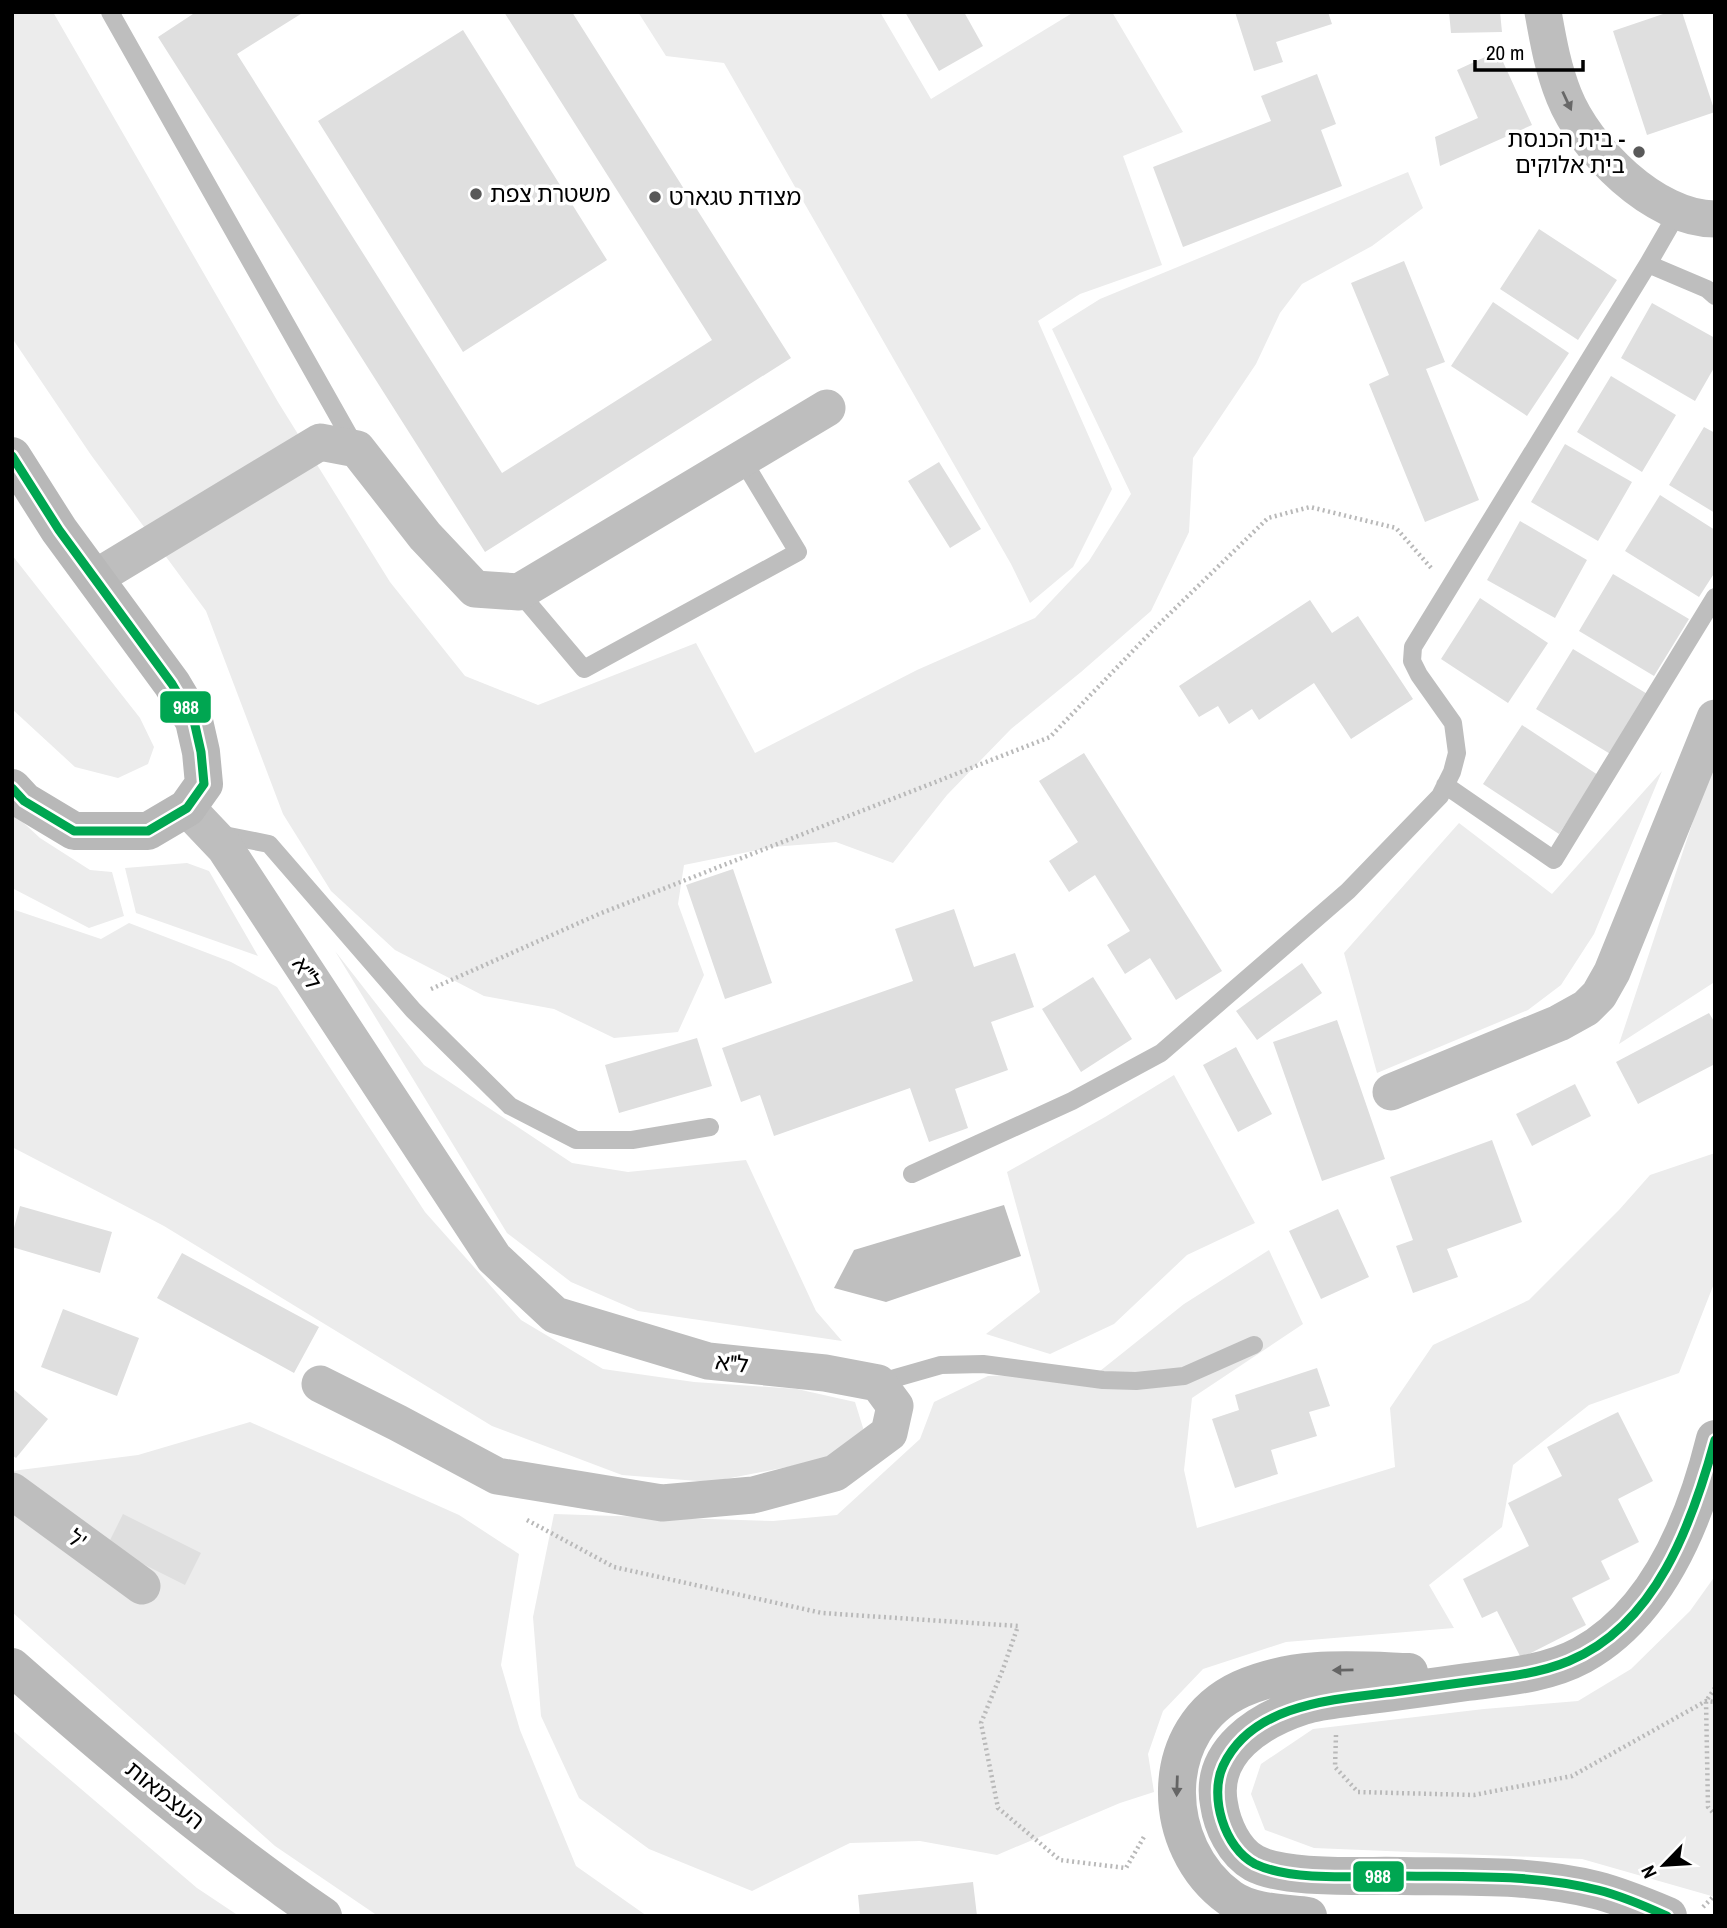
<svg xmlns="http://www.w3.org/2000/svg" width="1727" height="1928" font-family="'Archivo Narrow','Noto Sans Hebrew',sans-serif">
	<rect width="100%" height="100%" fill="#fff"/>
	<path fill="#ececec" d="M12,12H53L278,402L390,582L465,676L538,705L696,643L755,753L917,670L1035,618L1089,561L1131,494L1052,329L1100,299L1408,172L1423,208L1372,246L1302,284L1280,313L1256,364L1193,458L1189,532L1151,611L1081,672L1011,729L947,795L893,863L836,842L772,847L684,865L678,904L704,975L678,1032L614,1038L554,1009L484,996L395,950L331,891L283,814L206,611L91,455L12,338Z
		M638,12H880L931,99L1074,12H1112L1183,132L1123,156L1162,265L1080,294L1038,321L1112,489L1073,567L1030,603L1011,564L724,63L666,56Z
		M12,555L140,718L154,747L148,764L118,778L75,767L12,709Z
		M1715,755V985L1713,983L1619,1044Z
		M1662,771L1594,934L1561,985L1528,1010L1377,1073L1344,953L1459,823L1552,894Z
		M12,812L40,838L90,870L112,872L124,916L89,928L12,888Z
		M187,863L209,871L258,956L136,913L125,868Z
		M12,909L101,939L129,923L231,962L277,987L425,1212L521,1320L603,1369L694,1382L797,1389L855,1402L864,1431L823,1460L710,1482L622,1475L492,1426L164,1226L12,1147Z
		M335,951L424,1065L572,1163L628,1172L746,1160L816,1311L842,1341L638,1311L571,1282L507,1233Z
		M1174,1075L1255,1223L1187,1255L1114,1324L1050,1354L986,1334L1040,1292L1007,1172L1105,1117Z
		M1715,1153V1281L1679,1373L1589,1405L1513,1465L1502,1527L1429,1585L1454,1628L1286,1642L1203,1669L1163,1711L1148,1754L1154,1792L1120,1803L997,1855L920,1841L850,1843L752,1891L649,1849L579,1798L541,1716L533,1617L554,1514L773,1521L837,1515L920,1439L934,1402L988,1376L1100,1371L1184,1304L1269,1250L1303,1324L1192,1398L1184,1470L1197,1528L1395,1467L1390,1408L1433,1345L1529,1300L1619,1210L1650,1175Z
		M250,1422L459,1515L519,1554L501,1665L520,1730L576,1866L647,1916H378L275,1846L12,1612V1471L138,1455Z
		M1715,1576V1897L1582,1859L1314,1848L1265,1830L1251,1794L1261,1764L1313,1729L1484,1709L1578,1701L1631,1669L1690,1611Z
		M12,1730L197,1888L239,1916H12Z"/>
	<path fill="#bfbfbf" d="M1004,1205L1021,1256L886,1302L834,1288L854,1250Z"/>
	<path fill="#dfdfdf" d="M196,12H304L237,54L502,473L712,340L504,12H572L791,358L485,552L158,37Z
		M905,12H964L983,46L939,71Z
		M1235,12H1328L1332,24L1276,42L1283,62L1254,71Z
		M1449,12H1500L1502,32L1451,33Z
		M1669,12H1682L1715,112L1647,135L1613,31Z
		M463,30L607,260L463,352L318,121Z
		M1498,51L1532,125L1440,166L1435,137L1478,118L1457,70Z
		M1317,74L1336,124L1321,130L1342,186L1183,247L1153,167L1271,121L1261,96Z
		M1539,229L1617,280L1578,340L1500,289Z
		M1404,261L1445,362L1426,369L1479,500L1425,522L1369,384L1389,375L1351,283Z
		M1493,302L1569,353L1527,416L1451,366Z
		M1652,303L1715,338V366L1695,401L1621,358Z
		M1611,376L1676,415L1642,472L1577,432Z
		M1704,427L1715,433V513L1669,485Z
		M1565,444L1632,482L1598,541L1531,502Z
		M939,462L981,529L950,548L908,481Z
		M1660,495L1715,530V572L1699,597L1625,551Z
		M1520,521L1587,560L1555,618L1487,580Z
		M1613,574L1689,619L1654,676L1579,631Z
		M1480,598L1548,643L1508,703L1441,659Z
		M1310,600L1332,633L1358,616L1413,699L1351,739L1314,683L1259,720L1252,709L1229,724L1218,706L1199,717L1179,686Z
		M1573,649L1649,695L1612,755L1536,709Z
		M1522,725L1598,775L1559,834L1483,784Z
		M1084,753L1222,971L1176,1000L1150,958L1125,974L1107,945L1130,931L1095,875L1069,892L1049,861L1078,842L1039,781Z
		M733,869L772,983L725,999L686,885Z
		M954,909L974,967L1015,953L1034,1007L991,1022L1008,1070L955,1089L968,1128L929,1142L910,1088L774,1136L760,1095L741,1102L722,1048L913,981L895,929Z
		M1302,963L1322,993L1257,1040L1236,1011Z
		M1093,977L1132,1039L1081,1072L1042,1009Z
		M1709,1013L1715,1023V1064L1638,1104L1616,1062Z
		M1337,1020L1385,1159L1322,1181L1273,1042Z
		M697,1038L712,1086L619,1113L605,1065Z
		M1236,1047L1272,1114L1238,1132L1203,1065Z
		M1575,1084L1591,1116L1532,1146L1516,1114Z
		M1492,1140L1522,1222L1447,1249L1458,1277L1413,1293L1396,1246L1413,1240L1390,1177Z
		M20,1206L112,1232L100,1273L12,1247V1235Z
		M1338,1209L1369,1277L1321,1299L1289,1231Z
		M182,1253L319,1327L294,1373L157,1298Z
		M63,1309L139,1338L117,1396L41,1367Z
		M1317,1368L1330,1406L1309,1412L1317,1436L1271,1450L1278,1474L1235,1488L1212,1419L1239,1410L1235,1395Z
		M12,1388L48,1419L16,1458L12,1455Z
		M1618,1412L1653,1481L1618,1499L1639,1542L1601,1561L1610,1579L1572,1598L1586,1625L1521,1658L1497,1611L1482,1618L1463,1579L1529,1546L1508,1503L1562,1476L1547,1447Z
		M123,1514L201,1553L185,1585L107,1546Z
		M973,1882L977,1916H860L858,1895Z"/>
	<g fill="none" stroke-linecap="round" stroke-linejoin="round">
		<path stroke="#b9b9b9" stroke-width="4.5" stroke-dasharray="2 3.5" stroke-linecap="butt" d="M431,989L599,914L1050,737L1154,629L1268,518L1310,507L1396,528L1432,569
			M527,1520L614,1567L822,1613L1018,1626L1003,1669L981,1723L998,1808L1060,1860L1126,1868L1145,1835
			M1715,1688L1706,1701L1708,1807L1715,1815
			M1336,1735L1335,1767L1358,1792L1474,1795L1572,1776L1706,1701L1715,1702
			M1703,1907L1715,1895"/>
		<path stroke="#bebebe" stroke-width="18" d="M110,12L356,448
			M1678,212L1648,264L1707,289L1715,296
			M519,592L584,669L798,552L742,459
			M1445,785L1554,860L1715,597
			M219,834L269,844L413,1010L510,1106L576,1140H632L710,1127
			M912,1174L1072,1101L1161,1053L1348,891L1440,796L1452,772L1457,753L1453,723L1419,675L1412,661L1413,647L1648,264
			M878,1383L941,1365L983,1364L1103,1380L1136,1381L1184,1376L1254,1345"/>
		<path stroke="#bebebe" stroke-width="37" d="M1543,12C1548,40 1553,69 1564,96C1585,149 1654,219 1715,219
			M95,578L320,442L357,449L425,536L475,589L519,592L827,408
			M187,808L225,848L494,1258L555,1315L708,1361L825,1373L878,1383L895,1406L889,1433L835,1473L753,1495L662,1503L497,1476L398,1423L320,1384
			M1391,1092L1559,1023L1586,1008L1599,995L1612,972L1715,718
			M12,1491L142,1586"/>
		<path stroke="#b8b8b8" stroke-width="38" d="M12,456L59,530L172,684L194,721L201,752L204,784L187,808L148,831H74L24,801L12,788
			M12,1667C112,1755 214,1841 323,1916
			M1308,1916C1283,1913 1251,1913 1230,1898C1159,1847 1156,1728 1241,1689C1295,1665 1351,1670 1409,1672
			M1668,1916C1644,1906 1620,1896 1596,1890C1533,1874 1465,1877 1401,1876C1364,1875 1285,1880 1254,1863C1234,1852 1222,1825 1219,1804C1209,1751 1260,1720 1303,1706C1321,1700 1343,1699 1362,1696C1397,1692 1432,1687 1467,1682C1506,1677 1547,1674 1582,1655C1658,1613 1695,1520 1715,1439"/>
		<g stroke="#fff" stroke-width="14">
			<path id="bus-1" d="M12,456L59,530L172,684L194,721L201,752L204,784L187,808L148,831H74L24,801L12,788
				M1667,1916C1645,1906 1622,1896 1598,1890C1534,1874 1468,1877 1402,1876C1360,1876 1293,1882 1255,1864C1224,1848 1209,1796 1223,1766C1253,1701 1341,1699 1401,1691C1438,1686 1475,1681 1511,1676C1531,1673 1550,1669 1569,1661C1656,1625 1692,1524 1715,1440"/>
		</g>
		<use href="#bus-1" stroke="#00a651" stroke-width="9"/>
	</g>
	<defs><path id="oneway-solid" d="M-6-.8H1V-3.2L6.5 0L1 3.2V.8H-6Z" transform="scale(1.75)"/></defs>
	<use fill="#686868" href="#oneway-solid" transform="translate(1567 101) rotate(65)"/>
	<g fill="#656565">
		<use href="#oneway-solid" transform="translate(1343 1670) rotate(179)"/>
		<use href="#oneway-solid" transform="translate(1177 1786) rotate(92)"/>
	</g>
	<g fill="#595959" stroke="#fff" stroke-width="2.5">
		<circle cx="1639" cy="152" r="7"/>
		<circle cx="476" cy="194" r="7"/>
		<circle cx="655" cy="197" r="7"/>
	</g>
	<g text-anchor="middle" stroke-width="7" stroke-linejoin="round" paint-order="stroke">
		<g font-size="23" fill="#000" stroke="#fff" text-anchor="start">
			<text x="1625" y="147" text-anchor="end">בית הכנסת -<tspan x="1625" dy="26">בית אלוקים</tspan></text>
			<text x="490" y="202">משטרת צפת</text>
			<text x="669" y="205">מצודת טגארט</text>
		</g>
		<g font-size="23" fill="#000" stroke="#fff">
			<text transform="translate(307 973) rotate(57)" y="8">ל"א</text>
			<text transform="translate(732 1363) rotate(7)" y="8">ל"א</text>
			<text transform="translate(77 1539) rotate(36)" y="8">ל'</text>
			<text transform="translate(165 1795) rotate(39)" y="8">העצמאות</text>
		</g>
	</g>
	<g stroke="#fff" stroke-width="2.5">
		<rect x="159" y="690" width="53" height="34" rx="7" fill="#00a651"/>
		<rect x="1352" y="1860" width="53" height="33" rx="7" fill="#00a651"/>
	</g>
	<g font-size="19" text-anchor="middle" font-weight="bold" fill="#fff">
		<text x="186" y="714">988</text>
		<text x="1378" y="1883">988</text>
	</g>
	<rect width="1727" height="1928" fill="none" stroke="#000000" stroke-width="28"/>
	<g transform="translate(1664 1865) rotate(245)" stroke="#ffffff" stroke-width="5" paint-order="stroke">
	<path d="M0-5L12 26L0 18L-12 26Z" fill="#000000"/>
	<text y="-10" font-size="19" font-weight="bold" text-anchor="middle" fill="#000000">N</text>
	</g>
	<path d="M1475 60v10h108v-10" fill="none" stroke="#000000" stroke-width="3.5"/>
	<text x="1486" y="60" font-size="21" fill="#000000" stroke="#ffffff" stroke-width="5" paint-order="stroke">20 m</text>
</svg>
